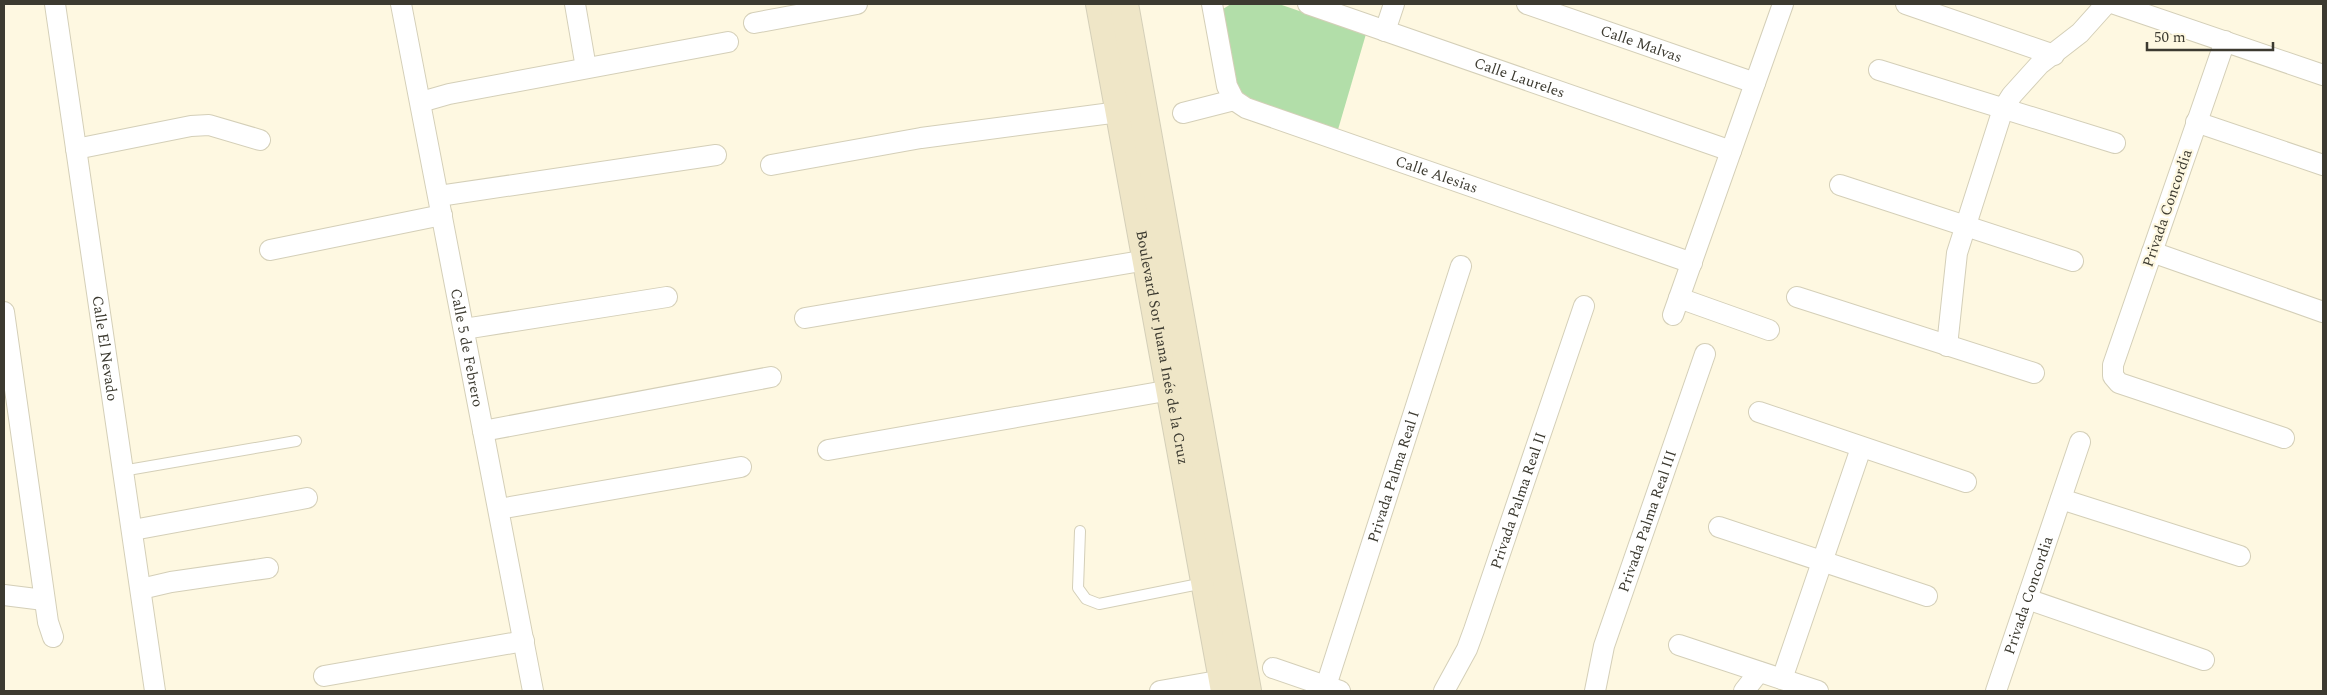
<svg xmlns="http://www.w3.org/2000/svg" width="2327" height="695" font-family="Spectral,serif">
	<rect width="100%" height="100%" fill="#fef8e1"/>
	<path fill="#b2dea9" d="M1231,4H1279L1366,34L1337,133L1240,99L1223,9Z"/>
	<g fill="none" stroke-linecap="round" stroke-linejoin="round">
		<g stroke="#d4cfb8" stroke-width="12">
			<path id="lane" d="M122,471L296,441
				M1080,531L1078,588L1086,599L1099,604L1204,583"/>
		</g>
		<g stroke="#d4cfb8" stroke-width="22">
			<g id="street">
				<path id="s1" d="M55,4L155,691"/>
				<path id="s2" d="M401,4L533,691"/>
				<path d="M575,4L586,68"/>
				<path d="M1212,4L1227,86L1234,100"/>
				<path id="s3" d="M1308,4L1731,151"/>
				<path id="s4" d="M1527,4L1755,83"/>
				<path d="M1906,4L2054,55"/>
				<path d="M2115,4L2323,75"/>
				<path d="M754,23L857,4"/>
				<path d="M1385,31L1394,4"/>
				<path d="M2225,41L2113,365V376L2119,383L2284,438"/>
				<path d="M1879,70L2115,143"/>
				<path d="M421,102L449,94L728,42"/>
				<path id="s5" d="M1183,113L1234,100L1246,108L1692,263"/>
				<path d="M2196,122L2323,165"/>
				<path d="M76,149L191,126L209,125L260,140"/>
				<path d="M771,165L921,138L1119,112"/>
				<path d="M1840,185L2073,261"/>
				<path d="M439,196L716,155"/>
				<path d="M270,250L442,215"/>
				<path d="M2152,252L2323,312"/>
				<path d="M1797,297L2034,373"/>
				<path d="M1679,298L1769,330"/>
				<path d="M4,312L48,622L53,637"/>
				<path d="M1673,315L1783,4"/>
				<path d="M805,318L1147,260"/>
				<path d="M464,329L667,297"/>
				<path d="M1947,346L1957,253L2003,109L2012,95L2040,64L2080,33L2106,4"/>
				<path d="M1759,412L1966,482"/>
				<path d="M483,431L771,377"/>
				<path d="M828,450L1171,390"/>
				<path d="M2061,499L2240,556"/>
				<path d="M499,509L741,467"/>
				<path d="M1719,527L1927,596"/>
				<path d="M133,530L307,498"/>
				<path d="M141,589L171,582L268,568"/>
				<path d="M4,595L44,600"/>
				<path d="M2027,599L2204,660"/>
				<path d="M1679,645L1818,691"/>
				<path d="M1273,668L1340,691"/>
				<path d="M324,676L524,641"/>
				<path d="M1782,679L1861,448"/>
				<path id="s6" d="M1326,686L1461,266"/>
				<path d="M1160,691L1223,680"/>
				<path id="s7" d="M1444,691L1467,649L1474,630L1584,306"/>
				<path id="s8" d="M1595,691L1604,646L1705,354"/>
				<path d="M1744,691L1759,672"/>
				<path id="s9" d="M1996,691L2080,442"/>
			</g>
		</g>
		<g stroke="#d4cfb8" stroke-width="30">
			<g id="secondary">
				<path id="s10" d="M1100,4L1225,691"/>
				<path d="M1124,4L1247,691"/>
			</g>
		</g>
		<use href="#lane" stroke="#fff" stroke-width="10"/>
		<use href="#street" stroke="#fff" stroke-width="20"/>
		<use href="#secondary" stroke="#efe6c7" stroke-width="28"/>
	</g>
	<g text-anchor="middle" stroke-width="4.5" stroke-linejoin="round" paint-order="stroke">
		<g font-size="15" fill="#3c3a30" stroke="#fef8e1">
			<text dy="5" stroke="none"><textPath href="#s4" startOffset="121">Calle Malvas</textPath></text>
			<text dy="5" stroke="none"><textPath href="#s3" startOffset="224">Calle Laureles</textPath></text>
			<text dy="5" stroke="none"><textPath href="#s5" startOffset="269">Calle Alesias</textPath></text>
			<text transform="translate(2167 208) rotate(-71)" y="5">Privada Concordia</text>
			<text dy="5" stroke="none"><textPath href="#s2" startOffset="350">Calle 5 de Febrero</textPath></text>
			<text dy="5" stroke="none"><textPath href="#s10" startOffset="349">Boulevard Sor Juana Inés de la Cruz</textPath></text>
			<text dy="5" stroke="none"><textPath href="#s1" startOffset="348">Calle El Nevado</textPath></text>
			<text dy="5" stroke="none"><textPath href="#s6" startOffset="220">Privada Palma Real I</textPath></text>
			<text dy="5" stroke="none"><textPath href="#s7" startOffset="205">Privada Palma Real II</textPath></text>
			<text dy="5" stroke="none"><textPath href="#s8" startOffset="178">Privada Palma Real III</textPath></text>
			<text dy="5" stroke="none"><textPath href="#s9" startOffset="101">Privada Concordia</textPath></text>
		</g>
	</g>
	<rect width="2327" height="695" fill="none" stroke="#3c3a30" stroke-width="10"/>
	<path d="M2147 42v8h126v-8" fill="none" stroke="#3c3a30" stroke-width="2.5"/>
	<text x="2154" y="42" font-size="15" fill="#3c3a30" stroke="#fef8e1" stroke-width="4" paint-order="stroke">50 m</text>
</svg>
